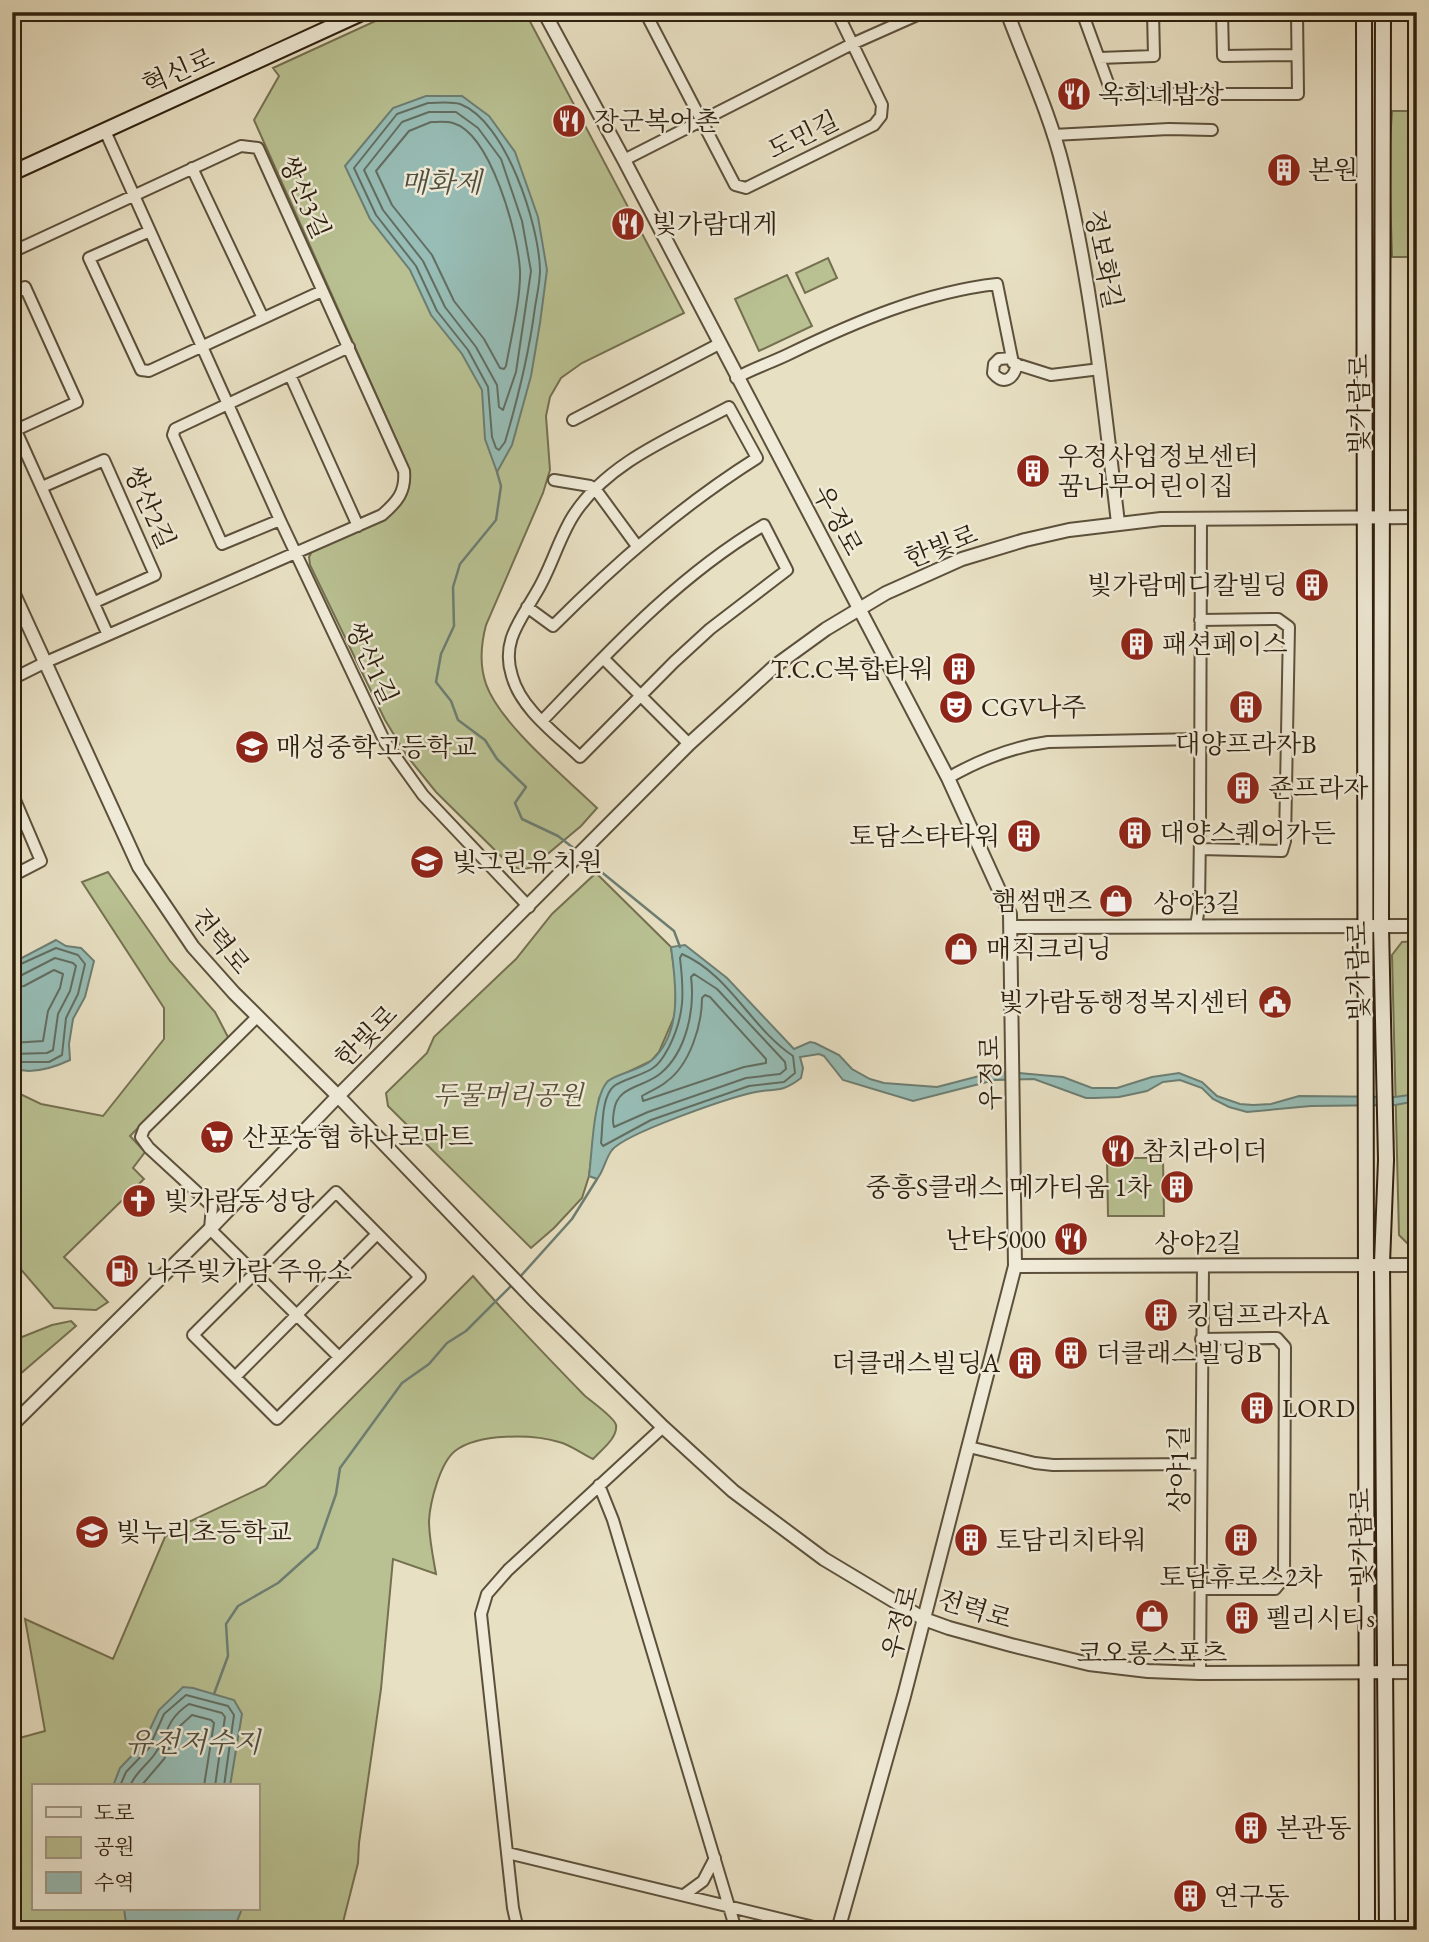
<svg xmlns="http://www.w3.org/2000/svg" width="1429" height="1942" font-family="'EB Garamond','Noto Serif KR',serif">
	<rect width="100%" height="100%" fill="#e8e0c3"/>
	<filter id="stains"><feTurbulence type="fractalNoise" baseFrequency=".00286" numOctaves="4"/><feColorMatrix values="0 0 0 0 .2 0 0 0 0 .09 0 0 0 0 .02 0 0 0 .5 -.17"/></filter>
	<radialGradient id="worn" r=".72"><stop offset=".6" stop-color="#630" stop-opacity="0"/><stop offset="1" stop-color="#630" stop-opacity=".3"/></radialGradient>
	<path fill="#b9c192" stroke="#747050" stroke-width="2" fill-rule="evenodd" d="M395,12H525L684,313L582,363L561,378L550,397L546,416L550,470L543,493L486,625C481,644 479,664 486,684C500,724 565,777 597,808L581,826L532,867L522,870L511,866L436,792L407,756L385,720L310,565L309,557L312,551L397,508C409,492 409,476 404,457L254,120L279,76L273,68Z
		M1392,111H1417V257H1392L1389,158Z
		M828,258L837,278L805,293L796,273Z
		M787,275L812,326L759,351L735,299Z
		M108,872L170,961L215,1012L229,1039L209,1056L130,1136L145,1152L133,1168L144,1179L64,1257L108,1302L96,1310L54,1308L12,1259V1090L41,1104L103,1116L164,1039V1008L82,882Z
		M596,873L671,947L676,983L675,1015L659,1052L651,1061L609,1081L599,1098L589,1176L582,1198L554,1228L531,1248L388,1106L386,1093L427,1053L434,1037L516,959L552,914Z
		M1417,941V1244L1407,1243L1399,1235L1392,955L1402,942Z
		M1107,1158H1163L1164,1216H1108Z
		M473,1276C509,1318 547,1357 585,1396C592,1402 615,1418 616,1425C618,1438 601,1450 593,1459C582,1454 571,1445 559,1442C533,1434 478,1433 455,1451C440,1463 430,1502 429,1521C429,1538 433,1557 436,1574L393,1559L381,1689L359,1843L358,1863L341,1930H12V1740L45,1731L25,1619L113,1659L165,1537L178,1527L265,1486ZM33,1786H257V1909H33Z
		M71,1321L76,1326L12,1381V1341L52,1325Z"/>
	<path fill="#97bdb6" stroke="#6d7e73" stroke-width="2" d="M426,96H462L489,116L515,152L538,217L547,270L540,323L531,376L512,445L497,472L485,439L482,390L462,354L431,315L410,270L370,219L345,166L393,108Z
		M56,940L66,946L81,948L94,961L85,997L73,1019L69,1044L70,1060C53,1068 31,1075 12,1068V963Z
		M685,945L727,978L794,1049L810,1042L815,1043L839,1055L852,1069L870,1079L884,1083L937,1087L987,1074L1008,1072L1063,1077L1092,1088H1117L1152,1077L1179,1073L1202,1082L1217,1096L1240,1104L1253,1105L1271,1104L1299,1096L1395,1097L1417,1094V1101L1395,1105L1311,1106L1247,1112L1229,1107L1213,1099L1202,1088L1180,1080L1163,1082L1147,1091L1119,1097L1095,1098H1086L1034,1079L995,1080L913,1101L843,1080L824,1056L819,1054L800,1057L803,1068L801,1078C779,1095 775,1087 751,1093C726,1099 626,1133 612,1150C605,1159 604,1171 597,1179L589,1176C592,1154 593,1096 608,1081C616,1074 641,1070 652,1060C683,1032 676,983 671,947Z
		M183,1687L193,1688L234,1700L242,1714L230,1786H113L120,1768L143,1744L159,1710Z
		M124,1909H242L235,1926L230,1930H127Z"/>
	<g fill="none" stroke-linecap="round" stroke-linejoin="round">
		<path stroke="#626e62" stroke-width="2" d="M428,103C437,103 451,101 460,104C506,121 539,225 540,270C540,282 537,295 535,307C529,354 518,398 505,442L499,450L496,448L492,437L488,387L468,350L437,311L416,266L376,215L354,168L397,114Z
			M429,112H456L478,128L501,159L522,221L531,271L516,372L503,410L499,407L497,385L476,347L445,307L423,261L383,210L364,170L402,122Z
			M431,122C437,122 447,121 453,123C491,134 518,234 520,270C521,298 511,338 506,366L504,369L500,368L484,339L454,301L432,255L392,205L376,171L409,131Z
			M682,954C729,974 752,1029 793,1056L795,1073L784,1082L749,1086L651,1120L603,1146L601,1143C603,1127 601,1097 614,1086C622,1080 643,1075 653,1068C661,1063 665,1054 669,1047C685,1015 684,992 680,958Z
			M12,968L56,948L78,955L85,964L78,994L66,1018L62,1055L49,1062H12
			M694,974L717,989L785,1062L786,1069L780,1074L746,1078L648,1112L614,1127C612,1121 613,1117 614,1111C617,1085 644,1088 661,1073C687,1051 695,1008 691,977Z
			M12,977L20,976L55,958L73,963L76,966L70,991L58,1014L53,1050L47,1053L12,1054
			M12,987L24,986L54,970L63,974L60,988L48,1011L43,1041L12,1043
			M705,995L710,997L766,1059V1063L744,1067L643,1101L642,1096C650,1091 659,1088 666,1082C690,1065 702,1025 702,998Z
			M120,1786L126,1772L149,1748L164,1714L186,1695L228,1706L234,1715L224,1786
			M130,1786C135,1773 146,1766 154,1755C169,1735 164,1721 189,1704L222,1713L225,1717L215,1786
			M141,1786L164,1759L180,1726L192,1715L211,1720L214,1723L204,1786"/>
		<path stroke="#6d7e73" stroke-width="2.5" d="M497,472L501,486L496,520L460,564L453,587L454,626L441,654L436,682L451,701L458,720L485,740L497,759L526,787L515,803L522,819L558,836L576,850
			M583,857L674,931L680,947
			M519,1278L572,1219L597,1179
			M214,1694L228,1656L226,1624L238,1606L278,1583L317,1548L336,1494L340,1468L402,1383L429,1364L447,1343L466,1331L512,1285"/>
		<g stroke="#5c503b" stroke-width="14">
			<path id="minor" d="M645,12L735,185L746,188L874,125L881,116L882,105L837,12
				M1082,12L1112,94H1298L1297,12
				M1222,12L1223,56L1297,55
				M1099,58L1154,56L1153,12
				M105,131L280,520L385,742L423,795L529,907
				M1053,135L1169,129L1212,130
				M624,160L852,44L924,12
				M192,168L263,318
				M150,231L89,258L141,370L149,371L322,291
				M12,252L241,146L258,148L404,471C406,492 397,502 382,515L108,635L12,422
				M12,294L25,287L77,402L16,430
				M1012,358L999,359L994,364L993,373C1004,386 1014,379 1017,364
				M290,375L358,526
				M736,378C754,368 773,362 791,353C855,322 925,292 997,284L1013,363L1051,375L1100,369
				M573,420L719,344
				M554,480L590,486L596,490L637,546
				M42,487L104,460L155,575L95,602
				M280,520L222,544L173,435L175,429L349,347
				M527,607L553,626C616,563 681,506 757,458L729,407C675,436 607,462 573,516C558,540 551,569 536,593C520,621 501,642 512,676C521,709 556,734 580,757L674,662L710,629L787,570L764,525C678,576 611,649 543,720
				M603,658L689,744
				M12,679L46,662L108,635
				M948,778C979,760 1012,747 1048,742L1199,739
				M12,793L41,861L12,876
				M1200,849L1282,851L1285,841L1289,627L1278,619L1200,620
				M1196,926L1199,907L1200,832L1201,519
				M257,1017L144,1129L141,1137L149,1148L212,1206L210,1229L339,1357
				M336,1192L420,1277L277,1419L193,1335Z
				M1201,1339L1277,1338L1285,1347L1284,1578L1275,1589H1201
				M235,1377L377,1234
				M969,1447L1035,1463L1053,1465L1201,1464
				M599,1485L613,1520L736,1930
				M1200,1673L1203,1266
				M508,1853L826,1930
				M684,1895L703,1881L715,1858
				M518,1930L513,1908L481,1614L487,1594L508,1570L663,1427"/>
		</g>
		<g stroke="#5c503b" stroke-width="16">
			<path id="tertiary" d="M544,12L624,160L948,778L1010,914L1015,1266L904,1696L838,1930
				M1007,12C1026,63 1050,114 1063,167C1092,284 1104,404 1118,523
				M12,590L139,867L193,947L234,993L338,1096L535,1301L663,1427L733,1491L824,1559L924,1619L949,1628L1011,1645L1089,1664L1148,1671L1200,1673L1417,1672
				M1012,927L1417,926
				M1015,1266L1417,1265
				M12,1425L210,1229L338,1096L689,744L775,666L826,629L886,593L962,559L1025,540L1069,530L1161,519L1417,517"/>
		</g>
		<g stroke="#2e200e" stroke-width="18">
			<path id="secondary" d="M1364,12L1367,1930
				M1383,12L1381,926L1386,1160L1382,1263L1387,1930
				M12,173L364,12"/>
		</g>
		<use href="#minor" stroke="#f0ebd8" stroke-width="10"/>
		<use href="#tertiary" stroke="#f0ebd8" stroke-width="12"/>
		<use href="#secondary" stroke="#f0ebd8" stroke-width="14"/>
	</g>
	<defs>
		<g id="restaurant-disc" transform="scale(1.75)"><circle r="9.5" fill="#8f2418" stroke="#f0ebd8"/><path d="M-5-6h1v4h1v-4h1v4h1v-4h1v5L-1.5 .5V6h-2V.5L-5-1ZM5-6V6H3V1.5H1.5Q1.5-4 5-6Z" fill="#fff"/></g>
		<g id="building-disc" transform="scale(1.75)"><circle r="9.5" fill="#8f2418" stroke="#f0ebd8"/><path d="M-4-6H4V6H1V3H-1V6H-4ZM-2.5-4.3h1.7v1.8h-1.7ZM.8-4.3h1.7v1.8H.8ZM-2.5-1h1.7V.8h-1.7ZM.8-1h1.7V.8H.8Z" fill="#fff"/></g>
		<g id="theatre-disc" transform="scale(1.75)"><circle r="9.5" fill="#8f2418" stroke="#f0ebd8"/><path d="M-5-5.5Q0-4 5-5.5V0Q5 5 0 6Q-5 5-5 0ZM-3.3-2.5H-1v1.5H-3.3ZM1-2.5H3.3v1.5H1ZM-2.8 1Q0 5.5 2.8 1Z" fill="#fff"/></g>
		<g id="school-disc" transform="scale(1.75)"><circle r="9.5" fill="#8f2418" stroke="#f0ebd8"/><path d="M0-5L7-2L0 1L-7-2ZM-4 1L0 2.5L4 1V4Q0 6-4 4Z" fill="#fff"/></g>
		<g id="shop-disc" transform="scale(1.75)"><circle r="9.5" fill="#8f2418" stroke="#f0ebd8"/><path d="M-5-2.5h2.3a2.7 3.5 0 0 1 5.4 0H5L5.5 6h-11ZM-1.5-2.5h3a1.5 2.3 0 0 0-3 0Z" fill="#fff"/></g>
		<g id="civic-disc" transform="scale(1.75)"><circle r="9.5" fill="#8f2418" stroke="#f0ebd8"/><path d="M-.6-6.5H3V-4.5H.6V-3L4-1V1h2V6H-6V1h2V-1L-.6-3ZM-1.2 2.5V6h2.4V2.5Z" fill="#fff"/></g>
		<g id="supermarket-disc" transform="scale(1.75)"><circle r="9.5" fill="#8f2418" stroke="#f0ebd8"/><path d="M-6-5.5h2.5l.6 2H6L4.5 2H-2.5L-4.4-4H-6ZM-1.5 3.2a1.3 1.3 0 1 0 .1 0ZM3 3.2a1.3 1.3 0 1 0 .1 0Z" fill="#fff"/></g>
		<g id="church-disc" transform="scale(1.75)"><circle r="9.5" fill="#8f2418" stroke="#f0ebd8"/><path d="M-1.2-6h2.4v3.5h3.3v2.4h-3.3V6h-2.4V-.1h-3.3v-2.4h3.3Z" fill="#fff"/></g>
		<g id="fuel-disc" transform="scale(1.75)"><circle r="9.5" fill="#8f2418" stroke="#f0ebd8"/><path d="M-5.5-6h7V0h2V4h1.3V-2.5L3-4.5l.8-.8L6-3V5H2.5V1h-1V6h-7ZM-4.2-4.7v3.2H.2V-4.7Z" fill="#fff"/></g>
	</defs>
	<g fill-rule="evenodd">
		<use href="#restaurant-disc" x="1074" y="94"/>
		<use href="#restaurant-disc" x="569" y="121"/>
		<use href="#building-disc" x="1284" y="170"/>
		<use href="#restaurant-disc" x="628" y="224"/>
		<use href="#building-disc" x="1033" y="471"/>
		<use href="#building-disc" x="1312" y="585"/>
		<use href="#building-disc" x="1137" y="644"/>
		<use href="#building-disc" x="959" y="669"/>
		<use href="#theatre-disc" x="956" y="707"/>
		<use href="#building-disc" x="1246" y="707"/>
		<use href="#school-disc" x="252" y="747"/>
		<use href="#building-disc" x="1243" y="788"/>
		<use href="#building-disc" x="1135" y="833"/>
		<use href="#building-disc" x="1024" y="836"/>
		<use href="#school-disc" x="427" y="862"/>
		<use href="#shop-disc" x="1116" y="901"/>
		<use href="#shop-disc" x="961" y="949"/>
		<use href="#civic-disc" x="1275" y="1002"/>
		<use href="#supermarket-disc" x="217" y="1137"/>
		<use href="#restaurant-disc" x="1118" y="1151"/>
		<use href="#building-disc" x="1177" y="1187"/>
		<use href="#church-disc" x="139" y="1201"/>
		<use href="#restaurant-disc" x="1071" y="1239"/>
		<use href="#fuel-disc" x="122" y="1271"/>
		<use href="#building-disc" x="1161" y="1315"/>
		<use href="#building-disc" x="1071" y="1353"/>
		<use href="#building-disc" x="1025" y="1363"/>
		<use href="#building-disc" x="1257" y="1408"/>
		<use href="#school-disc" x="92" y="1532"/>
		<use href="#building-disc" x="971" y="1540"/>
		<use href="#building-disc" x="1241" y="1540"/>
		<use href="#shop-disc" x="1152" y="1616"/>
		<use href="#building-disc" x="1242" y="1618"/>
		<use href="#building-disc" x="1251" y="1828"/>
		<use href="#building-disc" x="1190" y="1896"/>
	</g>
	<g text-anchor="middle" stroke-width="5" stroke-linejoin="round" paint-order="stroke">
		<g font-size="26" fill="#2e200e" stroke="#f0ebd8">
			<text transform="translate(178 71) rotate(-24)" y="9">혁신로</text>
			<text transform="translate(803 135) rotate(-26)" y="9">도민길</text>
			<text transform="translate(305 197) rotate(66)" y="9">쌍산3길</text>
			<text transform="translate(1104 259) rotate(79)" y="9">정보화길</text>
			<text transform="translate(1359 404) rotate(-90)" y="9">빛가람로</text>
			<text transform="translate(150 507) rotate(66)" y="9">쌍산2길</text>
			<text transform="translate(838 520) rotate(62)" y="9">우정로</text>
			<text transform="translate(941 546) rotate(-21)" y="9">한빛로</text>
			<text transform="translate(372 663) rotate(65)" y="9">쌍산1길</text>
			<text x="1197" y="912">상야3길</text>
			<text transform="translate(221 941) rotate(51)" y="9">전력로</text>
			<text transform="translate(1358 971) rotate(-91)" y="9">빛가람로</text>
			<text transform="translate(366 1036) rotate(-45)" y="9">한빛로</text>
			<text transform="translate(990 1073) rotate(-91)" y="9">우정로</text>
			<text x="1198" y="1252">상야2길</text>
			<text transform="translate(1179 1469) rotate(-90)" y="9">상야1길</text>
			<text transform="translate(1361 1538) rotate(-91)" y="9">빛가람로</text>
			<text transform="translate(975 1609) rotate(17)" y="9">전력로</text>
			<text transform="translate(900 1622) rotate(-75)" y="9">우정로</text>
		</g>
		<g font-size="26" fill="#2e200e" stroke="#f0ebd8" text-anchor="start">
			<text x="1098" y="103">옥희네밥상</text>
			<text x="594" y="130">장군복어촌</text>
			<text x="1308" y="179">본원</text>
			<text x="652" y="233">빛가람대게</text>
			<text x="1058" y="465">우정사업정보센터<tspan x="1058" dy="30">꿈나무어린이집</tspan></text>
			<text x="1288" y="594" text-anchor="end">빛가람메디칼빌딩</text>
			<text x="1162" y="653">패션페이스</text>
			<text x="934" y="678" text-anchor="end">T.C.C복합타워</text>
			<text x="981" y="716">CGV나주</text>
			<text x="1246" y="753" text-anchor="middle">대양프라자B</text>
			<text x="276" y="756">매성중학고등학교</text>
			<text x="1268" y="797">죤프라자</text>
			<text x="1160" y="842">대양스퀘어가든</text>
			<text x="1000" y="845" text-anchor="end">토담스타타워</text>
			<text x="452" y="871">빛그린유치원</text>
			<text x="1092" y="910" text-anchor="end">햄썸맨즈</text>
			<text x="986" y="958">매직크리닝</text>
			<text x="1250" y="1011" text-anchor="end">빛가람동행정복지센터</text>
			<text x="242" y="1146">산포농협 하나로마트</text>
			<text x="1142" y="1160">참치라이더</text>
			<text x="1152" y="1196" text-anchor="end">중흥S클래스 메가티움 1차</text>
			<text x="164" y="1210">빛가람동성당</text>
			<text x="1046" y="1248" text-anchor="end">난타5000</text>
			<text x="146" y="1280">나주빛가람 주유소</text>
			<text x="1186" y="1324">킹덤프라자A</text>
			<text x="1096" y="1362">더클래스빌딩B</text>
			<text x="1000" y="1372" text-anchor="end">더클래스빌딩A</text>
			<text x="1282" y="1417">LORD</text>
			<text x="116" y="1541">빛누리초등학교</text>
			<text x="996" y="1549">토담리치타워</text>
			<text x="1241" y="1586" text-anchor="middle">토담휴로스2차</text>
			<text x="1266" y="1627">펠리시티s</text>
			<text x="1152" y="1662" text-anchor="middle">코오롱스포츠</text>
			<text x="1276" y="1837">본관동</text>
			<text x="1214" y="1905">연구동</text>
		</g>
		<g font-size="26" font-style="italic" fill="#585036" stroke="#f0ebd8">
			<text x="508" y="1104">두물머리공원</text>
		</g>
		<g font-size="28" font-style="italic" fill="#4e4f40" stroke="#f0ebd8">
			<text x="441" y="192">매화제</text>
			<text x="193" y="1752">유전저수지</text>
		</g>
	</g>
	<rect width="1429" height="1942" fill="none" stroke="#e8e0c3" stroke-width="42"/>
	<rect x="14" y="14" width="1401" height="1914" fill="none" stroke="#2e200e" stroke-width="3.5"/>
	<rect x="21" y="21" width="1387" height="1900" fill="none" stroke="#2e200e" stroke-width="2"/>
	<rect x="32" y="1784" width="228" height="126" fill="#f0ebd8" stroke="#a29a87" stroke-width="2"/>
	<rect x="46" y="1807" width="35" height="10" fill="#f0ebd8" stroke="#a29a87" stroke-width="2"/>
	<text x="94" y="1820" font-size="21" fill="#2e200e">도로</text>
	<rect x="46" y="1837" width="35" height="21" fill="#b9c192" stroke="#a29a87" stroke-width="2"/>
	<text x="94" y="1854" font-size="21" fill="#2e200e">공원</text>
	<rect x="46" y="1872" width="35" height="21" fill="#97bdb6" stroke="#a29a87" stroke-width="2"/>
	<text x="94" y="1890" font-size="21" fill="#2e200e">수역</text>
	<rect width="100%" height="100%" filter="url(#stains)"/>
	<rect width="100%" height="100%" fill="url(#worn)"/>
</svg>
